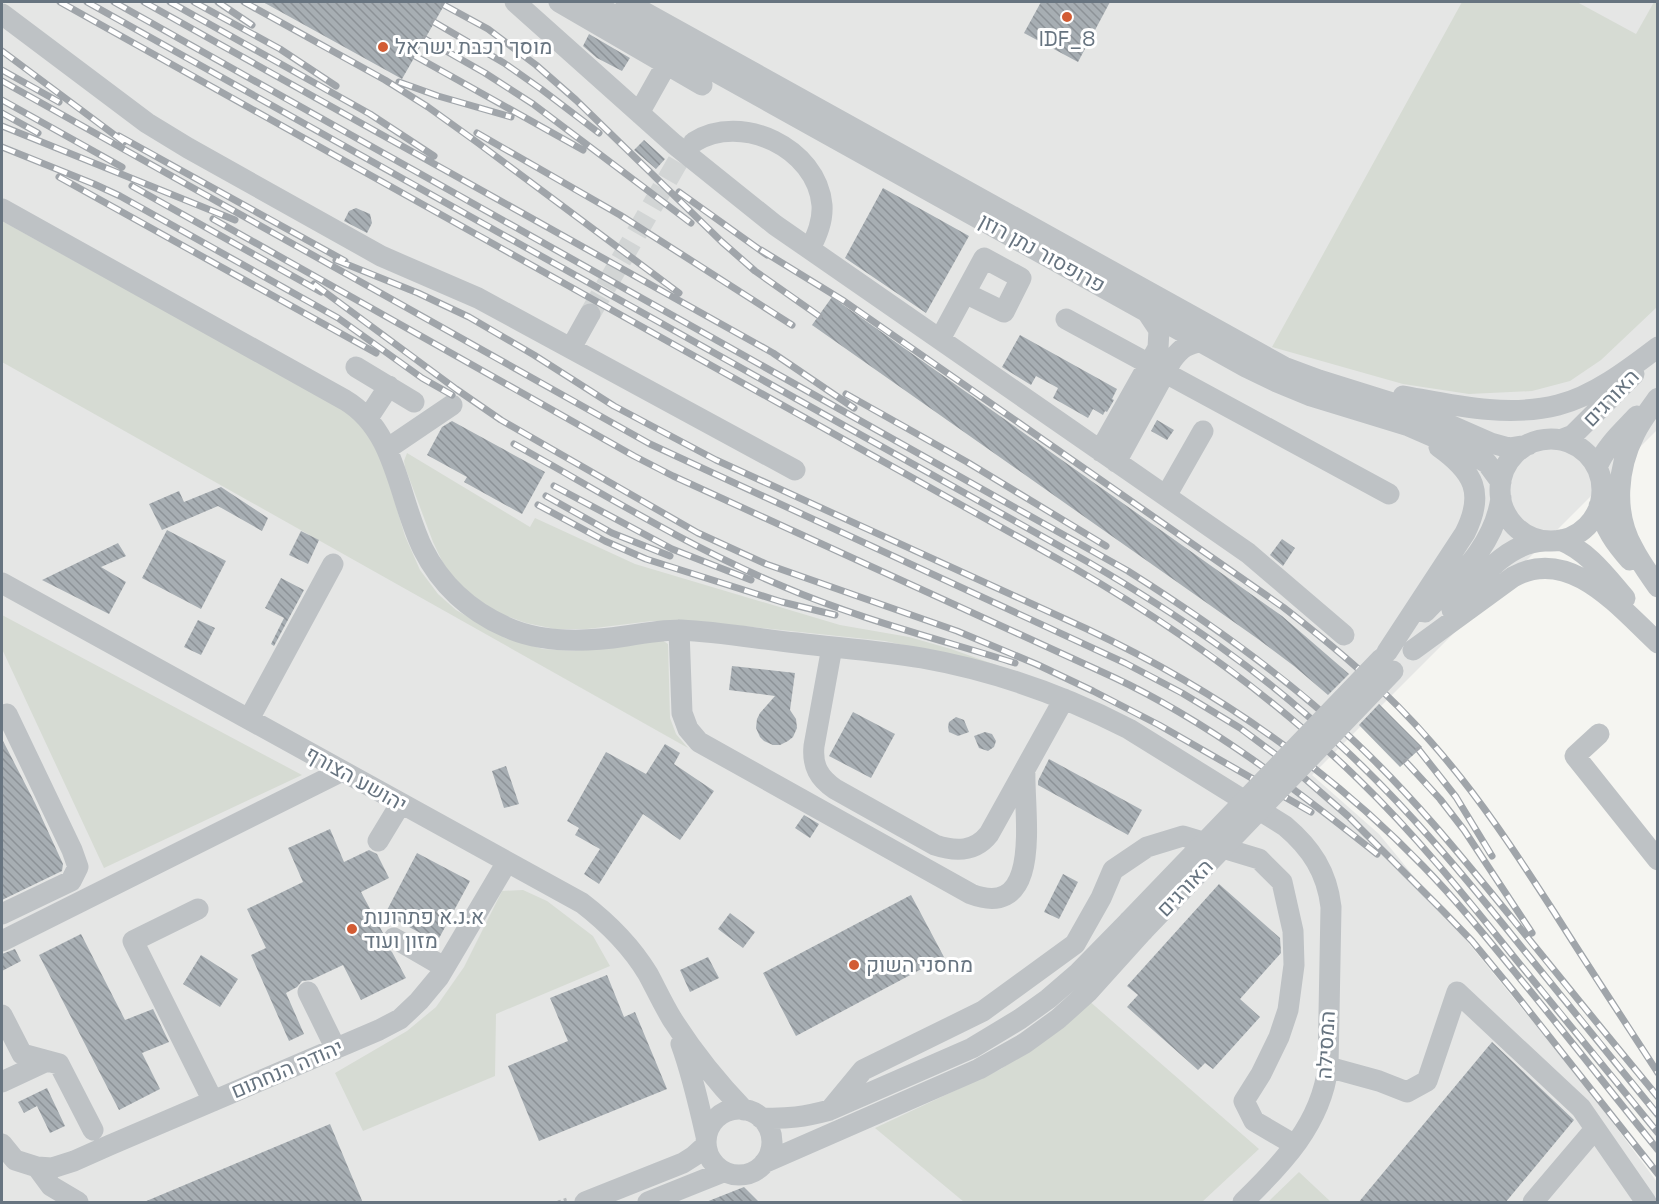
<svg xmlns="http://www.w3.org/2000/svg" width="1659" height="1204" font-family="'Space Grotesk',Heebo,sans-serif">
	<defs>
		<pattern id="building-back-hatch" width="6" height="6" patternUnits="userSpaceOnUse" patternTransform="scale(1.5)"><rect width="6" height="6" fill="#a7aeb3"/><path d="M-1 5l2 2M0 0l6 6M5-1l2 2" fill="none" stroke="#8c9297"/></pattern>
	</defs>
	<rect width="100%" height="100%" fill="#f5f5f1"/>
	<path fill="#e5e6e5" d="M2,2H1657V430L1312,775L1379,834L1584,1084L1657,1182V1202H2Z"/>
	<path fill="#d6dbd3" d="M1462,2H1577L1636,34L1654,2H1657V307L1601,360L1570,381L1532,391L1469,394L1403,384L1272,347Z
		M2,221L342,408L361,422L383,463L405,536L420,570L438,594L456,610L505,638L543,649L575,651L659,638L668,644L670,718L676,734L688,748L2,362Z
		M407,453L530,527L535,518L635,564L840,625L909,637L951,649L999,666L885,641L695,621H652L587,629H555L526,623L496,612L471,594L452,577L442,561L433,542L405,467L404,461Z
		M2,615L302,775L104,868L2,649Z
		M523,890L547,901L593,936L610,966L496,1014L495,1076L363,1131L335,1073L407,1031L436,1007L464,967L502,891Z
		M1088,1000L1259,1149L1202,1202H964L875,1128L1001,1069L1071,1021Z
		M1299,1172L1331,1202H1268Z"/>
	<path fill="url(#building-back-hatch)" d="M263,2H446L402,79Z
		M1041,2H1110L1078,62L1024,33Z
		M589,34L630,58L622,71L597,58L583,46Z
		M644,140L665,159L656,169L634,150Z
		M883,188L969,236L926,313L845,258Z
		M356,208L370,214L372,223L367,233L344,221L349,211Z
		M832,297L1282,616L1349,674L1328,695L1294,666L1258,639L812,325Z
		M1020,335L1117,389L1112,399L1114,400L1107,412L1105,411L1103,415L1093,409L1088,418L1053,398L1058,388L1036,376L1031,385L1002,367Z
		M1157,420L1174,430L1167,440L1151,431Z
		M452,421L545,472L522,514L464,482L467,477L427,455L442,427Z
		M221,487L268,518L262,531L218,506L162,530L149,504L179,491L184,502Z
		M167,530L226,561L201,609L142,578Z
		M301,531L319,540L308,564L289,555Z
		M1282,539L1295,548L1283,566L1270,555Z
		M118,543L126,556L101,567L126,582L109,614L42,580Z
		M281,578L304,590L274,646L271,644L284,618L265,608Z
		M198,620L215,628L201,655L184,647Z
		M732,666L795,673L790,710L796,719L797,728L793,737L788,741L780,745H773L764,741L760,737L756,728L757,719L760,713L775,696L729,690Z
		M1379,704L1422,747L1400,767L1359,725Z
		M853,712L895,734L871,778L829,756Z
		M956,717L964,720L969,732L958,736L949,732L948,727L949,722Z
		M985,732L992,734L996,741L994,747L988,751L979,748L974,736Z
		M2,739L35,803L63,864L62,871L2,900Z
		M665,744L680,753L674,764L714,791L680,840L643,814L599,884L584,874L600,849L575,835L579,828L567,821L606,752L646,774Z
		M1049,759L1142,810L1128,835L1038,785V781Z
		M506,766L519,804L504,808L492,771Z
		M804,815L819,824L810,838L795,828Z
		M330,829L344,862L369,850L377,854L389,878L361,892L383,933L381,939L383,944L392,952L406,978L361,1000L343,965L311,980L302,981L297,987L286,993L304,1034L289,1041L251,955L266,948L247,909L303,882L288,848Z
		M417,853L470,881L437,942L385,914Z
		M1063,874L1078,882L1059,919L1044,912Z
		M1219,884L1280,938L1281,953L1240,999L1260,1017L1213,1069L1205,1063L1198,1070L1127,1007L1138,995L1127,986Z
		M911,895L944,957L796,1036L763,973Z
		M730,913L755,932L743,948L718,929Z
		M81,934L125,1020L153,1009L169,1042L142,1053L160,1089L119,1110L39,955Z
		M15,949L21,961L2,971V954Z
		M201,955L238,979L220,1007L183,984Z
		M708,957L719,978L690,992L680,970Z
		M607,975L624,1017L635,1012L667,1089L539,1141L508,1066L568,1041L550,998Z
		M1492,1042L1574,1120L1505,1203H1358Z
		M47,1088L65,1126L50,1133L37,1106L24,1113L18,1102Z
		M330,1124L363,1203H144V1202Z
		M744,1187L760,1203H706V1202Z"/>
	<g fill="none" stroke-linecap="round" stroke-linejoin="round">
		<path stroke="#d2d5d5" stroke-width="21" stroke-dasharray="21 10" stroke-linecap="butt" d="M590,314L681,156L694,142"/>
		<path stroke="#b8bbbd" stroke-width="3" stroke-dasharray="3 3" stroke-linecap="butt" d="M558,1202L567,1199"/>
		<path stroke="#bec2c5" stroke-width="21" d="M515,2L674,144L775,225L1248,553L1344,635
			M559,2L702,85
			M590,2L1246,367L1277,382L1311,396L1409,426L1471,453L1487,463L1501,482
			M626,2L1284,367L1319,380L1418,411L1491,443L1509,448L1528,445
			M2,14L147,123L188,148L381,256L478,298L795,470
			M639,113L666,65
			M694,142C741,112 817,148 822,205C823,221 817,235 810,249
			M2,209L345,400C397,431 398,499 423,549C441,585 470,611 506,627C543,644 587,642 626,636C644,633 662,630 681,630C720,632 759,639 797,643C839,648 881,651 922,658C995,671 1063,695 1129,729L1285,826C1311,848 1327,872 1331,907L1328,1067C1321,1124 1282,1164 1243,1202
			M1066,319L1389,494
			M940,339L984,258L1021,278L1004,312L965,293
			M571,348L590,314
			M356,367L414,402
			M1403,396C1453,405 1507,418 1558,405C1594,396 1629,369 1658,347
			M1658,398C1650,409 1641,421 1635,433C1617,468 1613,513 1633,548C1640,562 1649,574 1658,587
			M368,418L389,386
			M1500 490a51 51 0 1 1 102 0a51 51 0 1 1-102 0Z
			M1560,440L1573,435L1634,374
			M387,449L452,405
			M1100,451L1158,348L1159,330L1147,312
			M1116,462L1172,360C1182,347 1186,345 1202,341
			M1597,467C1606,446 1622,432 1637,416
			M1166,496L1203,431
			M1599,506C1605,529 1615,543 1630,560
			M1560,540C1588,551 1606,576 1625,598
			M2,583L582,903C608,923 631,946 648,974C656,989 663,1004 672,1019C693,1052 717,1082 744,1110
			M1452,610C1477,583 1505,542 1545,541
			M1425,612C1457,578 1494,547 1501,498
			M679,630L682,713L688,729L699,742L971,894C1045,922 1023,809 1025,770
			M832,647L814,746C812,766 819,778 835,789L935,845C956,852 975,852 989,834L1064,699
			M1413,650L1513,577C1570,545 1620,608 1658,643
			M1387,652L1465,533C1485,493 1474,472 1439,447
			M2,716L7,714L72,850L78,867L71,881L2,914
			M249,719L333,564
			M1599,734L1575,756L1658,860
			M378,841L401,803
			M198,909L133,941L213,1101
			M394,938L444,967
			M2,941L342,771
			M308,992L336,1049
			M2,1015L22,1054L59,1064L93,1130
			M681,1044C692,1074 699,1105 706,1136
			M1328,1067L1379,1081L1407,1092L1427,1081L1457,992L1581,1108L1646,1202
			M2,1082L47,1061
			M706 1142a33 33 0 1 1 66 0a33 33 0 1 1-66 0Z
			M830,1110L863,1070L983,1011L1075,944L1101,898L1113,870L1147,847L1183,836L1259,859L1282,882L1293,931L1294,965L1288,1010L1279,1037L1261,1074L1244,1101L1254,1121L1295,1145
			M761,1118C788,1119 804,1117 830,1110L972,1048L1020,1019L1048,999L1077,974L1129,921
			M2,1144L15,1160L37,1167L52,1168L74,1161L110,1145L379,1030L400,1019L419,1001L439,977L507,862
			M764,1163L979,1069L1025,1043L1058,1019L1088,992L1143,931
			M37,1167L51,1186L78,1202
			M585,1202L683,1163L694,1156L705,1146
			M648,1202L723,1172
			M1533,1202L1595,1129"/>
		<g stroke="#a0a5aa" stroke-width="7">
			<path id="rail" d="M60,2L1074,568C1177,628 1273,696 1358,779C1415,834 1464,895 1514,957C1562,1015 1610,1074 1658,1133
				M87,2L1088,562C1179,615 1264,673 1341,746C1408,808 1466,878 1523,949C1568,1004 1613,1059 1658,1115
				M114,2L1128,571C1207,621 1284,675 1352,739C1412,795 1463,858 1515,922C1562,980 1610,1039 1658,1097
				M144,2L773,353L854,408
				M170,2L370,114L434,156
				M194,2L280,49L336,86
				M218,2L252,25
				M244,2L385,80L428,107L478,143L679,293
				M444,5L488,29L536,65L576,100L722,242L755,271L819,316
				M434,22L504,63L541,89L599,133
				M425,39L485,73L533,104L691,223
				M2,51L124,142
				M415,56L583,150
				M2,70L59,102
				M2,81L650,444L1125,663L1182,693L1240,728L1287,763L1348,816L1443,911L1472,941L1514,992L1658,1174
				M399,82L438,96L511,117
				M2,100L122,167
				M2,113L38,133
				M2,126L235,220
				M477,133L620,215L792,325
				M119,136L345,261
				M2,147L94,184L120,196L338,318L422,378L452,395
				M59,177L376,353
				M132,186L321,292
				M679,192L767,255
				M213,219L634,456L673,476L1113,677C1209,722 1294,788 1377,854
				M761,250L844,301L1283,607C1336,648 1387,691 1431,742C1478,795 1516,853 1554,912C1588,966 1623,1019 1658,1073
				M336,260L418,293L469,317L534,355L614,406L716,460L1087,629C1212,688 1326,766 1423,866C1457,901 1487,938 1518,976C1565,1033 1611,1092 1658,1150
				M314,284L456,389L501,420L698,533L766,564L957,631L1036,664L1093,691L1159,725L1311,812
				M846,394L967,462L1106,546
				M514,444C602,493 689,547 782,586C856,618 938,639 1015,663
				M554,486L672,549L751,580
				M546,496L612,533L670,556
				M538,505L605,541L646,559L782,602L835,615
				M1419,750L1456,797L1492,856
				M1406,762L1440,799L1464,830L1532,933"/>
		</g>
		<use href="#rail" stroke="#fff" stroke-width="4.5" stroke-dasharray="14" stroke-linecap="butt"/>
		<path stroke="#bec2c5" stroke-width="21" d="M1129,921L1381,659
			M1143,931L1393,671"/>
	</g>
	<g fill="#d25c34" stroke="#fff" stroke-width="2">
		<circle cx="1067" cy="17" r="6"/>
		<circle cx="383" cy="47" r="6"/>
		<circle cx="352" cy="929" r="6"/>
		<circle cx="854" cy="965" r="6"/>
	</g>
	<g text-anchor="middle" stroke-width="6" stroke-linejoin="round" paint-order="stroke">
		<g font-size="21" fill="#677480" stroke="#fff" text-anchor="start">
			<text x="1067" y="46" text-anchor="middle">IDF_8</text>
			<text x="395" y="54">מוסך רכבת ישראל</text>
			<text x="364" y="924">א.נ.א פתרונות<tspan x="364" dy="24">מזון ועוד</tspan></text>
			<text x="866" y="972">מחסני השוק</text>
		</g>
		<g font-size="21" fill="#677480" stroke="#fff">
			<text transform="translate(1042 253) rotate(29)" y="7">פרופסור נתן רוזן</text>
			<text transform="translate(1611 398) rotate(-46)" y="7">האורגים</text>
			<text transform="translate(356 779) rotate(29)" y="7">יהושע הצורף</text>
			<text transform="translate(1185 888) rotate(-46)" y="7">האורגים</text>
			<text transform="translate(1326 1045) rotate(-87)" y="7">המסילה</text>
			<text transform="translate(287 1069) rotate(-23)" y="7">יהודה הנחתום</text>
		</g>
	</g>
	<rect width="1659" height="1204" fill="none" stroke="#677480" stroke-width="6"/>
</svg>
